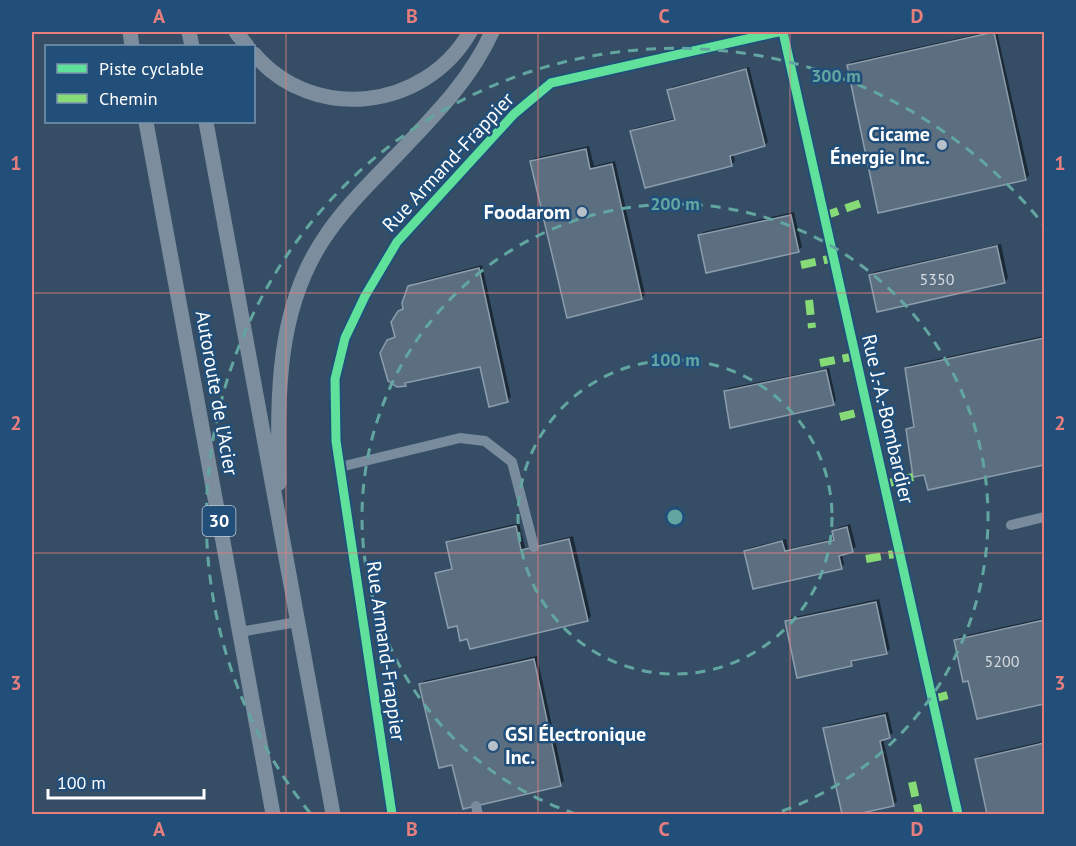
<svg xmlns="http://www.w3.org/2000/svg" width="1076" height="846" font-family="'PT Sans',sans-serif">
	<rect width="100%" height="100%" fill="#354e66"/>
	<path fill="#0007" d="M987,32H997L1029,175L1026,179L848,65L852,62Z
		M749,67L768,142L765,145L733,153L735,161L732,164L632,132L636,128L676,118L669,90L672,87Z
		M589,146L594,166L615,161L645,294L642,298L531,161L535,158Z
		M794,212L802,247L798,251L700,236L703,232Z
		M1001,244L1008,278L1005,282L871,275L874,272Z
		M482,265L511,397L507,401L481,365L409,381L405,385L388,341L396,335L399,312L403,308L410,287L414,283Z
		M1044,336V463L929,488L908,430L916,425L906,368L910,365Z
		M829,368L836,400L833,404L725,391L729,388Z
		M519,523L525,548L573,536L591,616L588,620L468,637L458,624L437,574L453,567L447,543L451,539Z
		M850,524L856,547L842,554L844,564L841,568L745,551L749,548L786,539L788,549L835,538L834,531L837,528Z
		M879,599L890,649L886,653L854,659L851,665L787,621L790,618Z
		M1044,618V703L978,717L970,679L956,640L959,637Z
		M537,656L564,781L560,784L421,684L424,681Z
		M888,712L893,733L883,738L897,801L893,805L844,814L825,729L829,725Z
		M1044,741V811L1031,814H989L977,759L980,756Z"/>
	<path fill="#5c6f81" stroke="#8c9dac" stroke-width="1.5" d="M994,32L1026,180L878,213L847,65Z
		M746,69L765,146L730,156L732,166L645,188L630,131L675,120L667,90Z
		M586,149L590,169L612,164L642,299L567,318L530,161Z
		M791,215L799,252L706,273L698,235Z
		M997,246L1005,283L877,312L869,275Z
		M479,268L508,402L489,407L480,367L405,383L406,386L397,387L388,381L380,353L387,340L395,337L391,322L398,311L403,309L402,303L408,286Z
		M1044,338V465L928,490L924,475L913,477L906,429L914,427L905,368Z
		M826,370L834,405L730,428L724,391Z
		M516,526L521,550L569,539L588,621L470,649L467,639L460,641L457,626L448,628L435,573L452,569L446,542Z
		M847,527L853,552L839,556L842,569L753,589L744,551L782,541L785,551L834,540L832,531Z
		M876,602L887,654L851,661L852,666L797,678L785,621Z
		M1044,620V704L977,719L968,681L963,682L954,640Z
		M534,659L561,786L463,809L452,765L439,768L419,684Z
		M885,715L890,738L880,741L894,806L857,814H842L823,728Z
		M1044,743V813L987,814L975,759Z"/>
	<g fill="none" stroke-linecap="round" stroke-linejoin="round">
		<path stroke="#798c9d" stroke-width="10" d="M783,32L958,814
			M340,467L460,438L485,441L512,462L534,547
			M1011,525L1044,517
			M240,632L297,622
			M476,806L478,814
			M392,814L336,441L335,379L345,338L365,296L397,242L514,114L551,83L778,32"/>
		<path stroke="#7c8e9d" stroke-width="15" d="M130,32L132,46
			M189,32L192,46
			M236,32L247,46
			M254,54C314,124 425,110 470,32
			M146,122L273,814
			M206,122L333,814
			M279,483C278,399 275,313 323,240C343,209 370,183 395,157C432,118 470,81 492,32"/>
		<path stroke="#86db77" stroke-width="8" stroke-dasharray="15 8" stroke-linecap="butt" d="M824,216L861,203
			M801,265L834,258
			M809,300L812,328
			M820,363L856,356
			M840,417L868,410
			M885,484L913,477
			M866,559L900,553
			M933,699L955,693
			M912,782L919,814"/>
		<g stroke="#214f7a" stroke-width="13">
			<path id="cycleway" d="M783,32L958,814
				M392,814L336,441L335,379L345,338L365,296L397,242L514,114L551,83L778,32"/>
		</g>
		<use href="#cycleway" stroke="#60e19b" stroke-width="9"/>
	</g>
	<path fill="none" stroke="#e67e7e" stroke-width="1.5" stroke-opacity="0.55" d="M286,32V814M538,32V814M790,32V814M32,293H1044M32,553H1044"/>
	<g fill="none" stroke="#63a6a1" stroke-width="3" stroke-dasharray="10 8">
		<circle cx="675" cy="517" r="157"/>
		<path d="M576 814A313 313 0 1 1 774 814"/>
		<path d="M310 813A470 470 0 1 1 1043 224"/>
	</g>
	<g fill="#b8c1c9" stroke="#214f7a" stroke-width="2">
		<circle cx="942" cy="145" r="6"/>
		<circle cx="582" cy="212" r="6"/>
		<circle cx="493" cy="746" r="6"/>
	</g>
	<g text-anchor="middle" stroke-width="5" stroke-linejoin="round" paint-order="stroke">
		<g font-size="16" fill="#d6dbe0">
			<text x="937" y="285">5350</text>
			<text x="1002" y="667">5200</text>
		</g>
		<rect fill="#214f7a" stroke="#bccad7" stroke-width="1.5" x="202.5" y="506" width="33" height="30" rx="4.5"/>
		<g font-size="18" font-weight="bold" fill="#fff">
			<text x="219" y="527">30</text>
		</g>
		<g font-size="20" font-weight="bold" fill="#fff" stroke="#214f7a" text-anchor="end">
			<text x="930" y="141">Cicame<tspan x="930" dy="23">Énergie Inc.</tspan></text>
			<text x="570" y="219">Foodarom</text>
			<text x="505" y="741" text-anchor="start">GSI Électronique<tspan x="505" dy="23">Inc.</tspan></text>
		</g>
		<g font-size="20" fill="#fff" stroke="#214f7a">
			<text transform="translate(448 162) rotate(-47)" y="7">Rue Armand-Frappier</text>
			<text transform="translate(217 393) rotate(80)" y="7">Autoroute de l'Acier</text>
			<text transform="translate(888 419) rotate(77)" y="7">Rue J.-A.-Bombardier</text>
			<text transform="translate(386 651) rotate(82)" y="7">Rue Armand-Frappier</text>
		</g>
	</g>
	<circle cx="675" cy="517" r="9" fill="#63a6a1" stroke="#214f7a" stroke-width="3"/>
	<g font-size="18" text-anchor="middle" font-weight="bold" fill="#63a6a1" stroke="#214f7a" stroke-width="5" stroke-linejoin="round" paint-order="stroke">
		<text x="836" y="82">300 m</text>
		<text x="675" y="210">200 m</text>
		<text x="675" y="366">100 m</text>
	</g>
	<rect width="1076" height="846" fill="none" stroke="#214f7a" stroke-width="66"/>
	<rect x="45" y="45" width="210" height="78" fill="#214f7a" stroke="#7a95af" stroke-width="1.5"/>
	<rect x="57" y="64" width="30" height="9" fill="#60e19b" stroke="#7a95af" stroke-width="1.5"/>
	<text x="99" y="75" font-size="18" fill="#ffffff">Piste cyclable</text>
	<rect x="57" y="94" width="30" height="9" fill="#86db77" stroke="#7a95af" stroke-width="1.5"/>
	<text x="99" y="105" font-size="18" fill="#ffffff">Chemin</text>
	<path d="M48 789v9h156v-9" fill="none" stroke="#ffffff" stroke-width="3"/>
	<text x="57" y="789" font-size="18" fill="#ffffff" stroke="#214f7a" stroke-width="4.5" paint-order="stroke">100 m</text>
	<rect x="33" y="33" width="1010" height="780" fill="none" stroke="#e67e7e" stroke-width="2"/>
	<g font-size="20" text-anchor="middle" font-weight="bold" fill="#e67e7e">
		<text x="159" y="23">A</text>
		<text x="412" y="23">B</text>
		<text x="664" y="23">C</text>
		<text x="917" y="23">D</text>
		<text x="16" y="170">1</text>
		<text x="1060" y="170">1</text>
		<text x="16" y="430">2</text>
		<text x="1060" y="430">2</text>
		<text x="16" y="690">3</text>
		<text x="1060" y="690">3</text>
		<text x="159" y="836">A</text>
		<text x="412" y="836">B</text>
		<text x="664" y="836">C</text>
		<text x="917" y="836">D</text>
	</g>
</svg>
